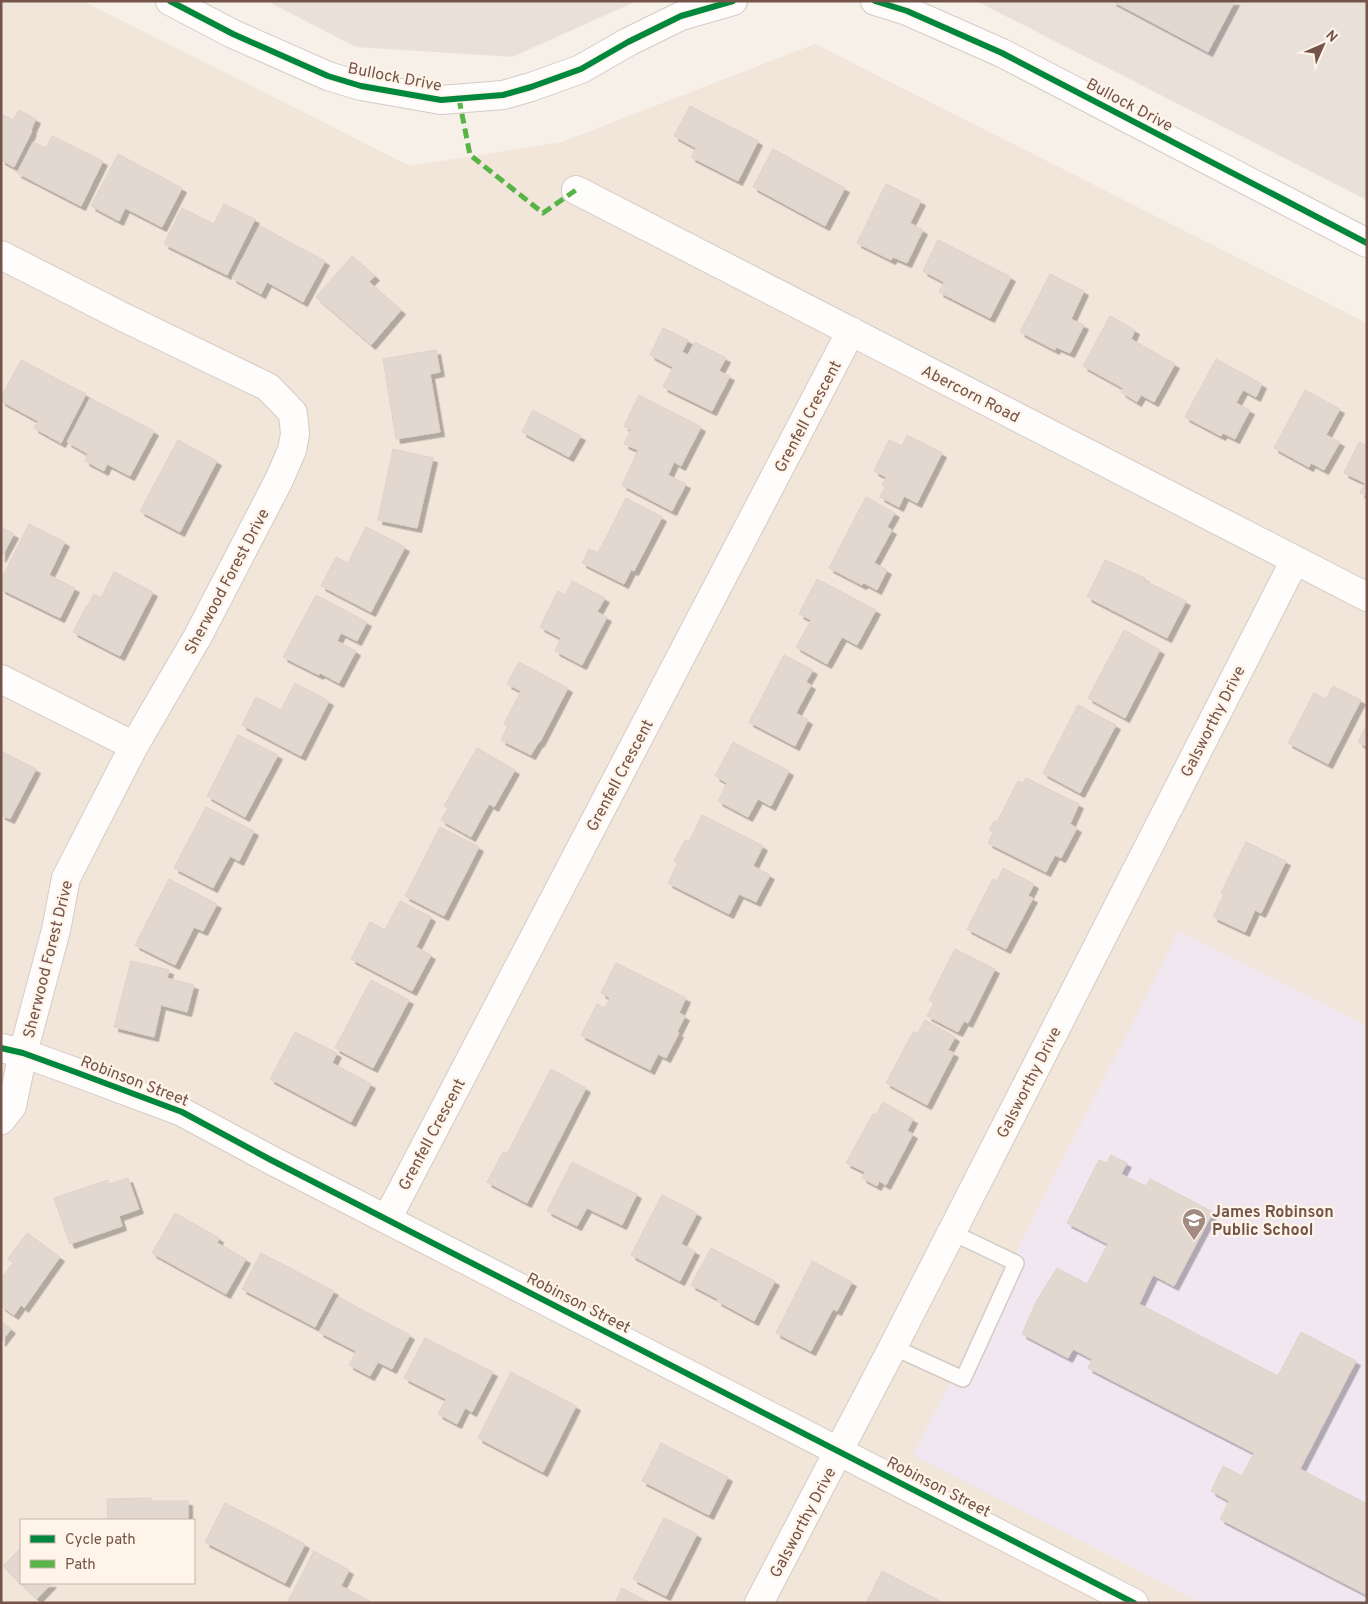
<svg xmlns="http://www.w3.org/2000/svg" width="1368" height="1604" font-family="Overpass,sans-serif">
	<defs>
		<filter id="shadow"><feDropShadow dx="4.5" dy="4.5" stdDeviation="0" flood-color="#0004"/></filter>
	</defs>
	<rect width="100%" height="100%" fill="#f6f0e9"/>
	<path fill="#f2e5d9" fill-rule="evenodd" d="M1,1H83L410,166L562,142L815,44L1367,323V1603H1ZM21,1520H194V1583H21Z"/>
	<path fill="#e9e0da" d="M267,1H637L512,57L356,47Z
		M976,1H1367V200Z"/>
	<path fill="#f1e7f1" d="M1179,931L1367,1026V1603H1202L913,1455Z"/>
	<path fill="#e3d8d0" stroke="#dfd2cb" filter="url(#shadow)" d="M1112,1H1235L1208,52Z
		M690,106L758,141L738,181L691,157L696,148L674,136Z
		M19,110L36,119L31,130L32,131L14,167L1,160V114L13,120Z
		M52,136L103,161L81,206L17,173L33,142L46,148Z
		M773,149L845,188L825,226L753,187Z
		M118,154L182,188L162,227L125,208L119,221L91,206Z
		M886,184L921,201L910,223L923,230L907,263L893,257L891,260L857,243Z
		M224,204L255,219L227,275L164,244L182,208L214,224Z
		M260,226L325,261L303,302L267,282L261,294L232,278Z
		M938,240L1011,277L990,318L939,292L944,282L923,271Z
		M352,256L375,276L369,282L401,310L371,345L316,297Z
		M1050,274L1084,291L1071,319L1084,325L1070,353L1056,347L1055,350L1053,349L1020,332Z
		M1110,316L1135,330L1131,339L1175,364L1154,402L1141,395L1137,402L1121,392L1123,388L1083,366Z
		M663,328L688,340L682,352L688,355L695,342L726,358L719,371L730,376L712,411L663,387L673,367L650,355Z
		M436,350L440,372L430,374L440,432L396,439L383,359Z
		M1216,359L1262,384L1256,397L1243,390L1236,403L1250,410L1235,439L1223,433L1221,436L1185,417Z
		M21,360L86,394L61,443L34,428L38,421L1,401V397Z
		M1305,390L1340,409L1326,435L1340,442L1324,470L1311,463L1309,467L1274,448Z
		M639,395L701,427L681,466L674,462L668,475L686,484L672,511L622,485L638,450L624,444L631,430L624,426Z
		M90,398L154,431L130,476L107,464L104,471L85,461L88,454L67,442Z
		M533,410L581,436L569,457L522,432Z
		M907,435L942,453L917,503L904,496L899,507L880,497L885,487L882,485L886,477L874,471L889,440L902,446Z
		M178,440L217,461L180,532L140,511Z
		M1359,442L1367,446V496L1360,493L1365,483L1344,473Z
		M393,449L433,458L417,528L378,520Z
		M866,497L895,513L887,527L892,530L874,563L887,570L877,590L864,583L862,585L829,568Z
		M626,498L662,517L634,571L631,570L624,584L582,563L589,549L598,553Z
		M29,524L65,542L49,575L75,588L60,618L1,589V580Z
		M1,527L14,534L1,558Z
		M366,527L405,547L371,612L321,586L336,557L348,563Z
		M1105,560L1145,578L1143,580L1186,601L1167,638L1087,597Z
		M114,572L153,592L120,656L73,632L87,605H88L94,594L101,598Z
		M817,579L876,610L857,645L842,637L827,664L796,647L811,620L799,614Z
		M572,581L605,598L597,612L607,617L582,665L555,651L561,638L540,627L558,591L565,595Z
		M316,595L367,622L357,641L341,633L337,641L356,651L339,683L320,673L319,675L283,657Z
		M1124,630L1160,650L1125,718L1088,698Z
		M784,655L813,670L806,682L811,685L810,687L796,713L808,720L795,746L749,722Z
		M519,662L568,688L540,742L538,743L531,755L501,740L508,726L504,724L521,691L507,684Z
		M295,683L329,701L301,756L242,725L256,697L281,710Z
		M1333,686L1361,700L1328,764L1288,743L1314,693L1326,699Z
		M1078,705L1116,725L1080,793L1043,773Z
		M1367,724V747L1358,742Z
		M238,735L278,755L245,817L207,796Z
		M733,742L789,771L771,806L758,799L748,817L718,801L727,783L715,776Z
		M477,748L515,770L494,807L489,804L471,837L441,820L448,808L444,806Z
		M1,751L36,769L10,819L1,815Z
		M1026,778L1079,804L1070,824L1077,828L1061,858L1055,855L1046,872L988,843L993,832L989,830L994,821L997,822L1018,781L1023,783Z
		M206,807L254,831L239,861L230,856L213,888L174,868Z
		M702,815L763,846L753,866L770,875L756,902L739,894L729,914L668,883L678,863L674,861L685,840L689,842Z
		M440,827L479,847L444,916L405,896Z
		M1246,842L1286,861L1261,913L1255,910L1245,932L1213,917L1224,894L1221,893Z
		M1003,868L1034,884L1028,896L1033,898L1006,949L967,929L993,879L997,881Z
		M169,879L217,904L203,931L194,927L175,965L135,945Z
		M400,901L431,917L416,947L431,955L412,991L351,959L370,922L385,930Z
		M955,949L995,969L968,1023L964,1021L958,1032L927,1016L934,1003L929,1000Z
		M131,961L169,970L167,978L194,985L187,1012L161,1005L154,1037L114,1027Z
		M616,963L686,998L679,1013L685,1016L677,1032L679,1033L666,1058L658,1054L650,1070L581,1035L597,1004L605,1008L610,998L601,993Z
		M371,980L409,1000L373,1068L335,1048Z
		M925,1020L955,1037L948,1050L954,1053L927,1105L886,1083L913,1032L917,1034Z
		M295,1032L337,1053L332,1063L371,1084L351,1122L270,1079Z
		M551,1069L586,1088L527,1203L487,1182L503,1152L507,1154Z
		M883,1102L913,1119L907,1131L913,1134L886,1185L879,1181L877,1186L862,1178L865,1172L846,1163L873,1114L876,1115Z
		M1111,1155L1127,1163L1121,1174L1146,1186L1150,1179L1213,1212L1174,1286L1153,1275L1139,1304L1278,1376L1301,1332L1356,1361L1300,1469L1367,1504V1595L1220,1519L1229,1501L1211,1491L1223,1466L1242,1476L1254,1453L1088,1368L1092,1359L1073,1349L1068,1358L1022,1334L1037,1300L1057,1268L1087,1284L1108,1244L1067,1223L1099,1160L1107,1163Z
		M572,1162L637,1194L622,1225L587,1208L577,1226L547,1211Z
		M128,1178L139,1209L119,1216L122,1226L70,1244L54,1198L108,1180L109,1184Z
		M662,1195L697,1213L681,1244L695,1251L680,1281L631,1255Z
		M175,1213L219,1238L217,1243L246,1259L226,1294L152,1253Z
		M27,1233L60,1257L24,1308L21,1305L14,1315L1,1306V1279L13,1263L8,1259Z
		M711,1248L775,1281L754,1321L717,1301L718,1299L691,1285Z
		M261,1253L334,1291L315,1327L242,1289Z
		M812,1261L852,1282L837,1311L833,1309L811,1351L776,1333Z
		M338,1297L410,1335L392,1369L378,1362L370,1376L349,1365L356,1351L319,1332Z
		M1,1321L11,1329L1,1342Z
		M425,1338L493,1372L472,1412L465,1408L457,1424L438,1414L446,1399L404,1378Z
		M511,1372L576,1406L543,1472L478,1438Z
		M661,1443L728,1477L709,1515L642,1481Z
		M151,1498V1501H188V1520H108L107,1499Z
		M225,1503L305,1544L285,1583L205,1542Z
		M664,1518L697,1534L666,1596L633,1579Z
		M21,1548V1583H52L37,1599L3,1566Z
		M314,1551L349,1570L341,1586L370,1601L369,1603H287Z
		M882,1571L938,1600L945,1603H866Z
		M622,1588L631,1593L651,1603H615Z"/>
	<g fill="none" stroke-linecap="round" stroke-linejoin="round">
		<g stroke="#d4cbc6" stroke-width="18">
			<path id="service" d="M893,1347L963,1379L1016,1263L951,1232"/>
		</g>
		<g stroke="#d4cbc6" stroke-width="30">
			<path id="minor" d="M576,190L1367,597
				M1,255L121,316L268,387L293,413L295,434L292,450L279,480L198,636L134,746L66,878L56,930L23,1053L12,1106L1,1120
				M1,679L134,746
				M1,1048L23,1053L78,1073L182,1112L271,1160L1134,1603
				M387,1219L851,331
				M759,1603L893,1347L1295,560"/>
		</g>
		<g stroke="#d4cbc6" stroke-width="30">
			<path id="tertiary" d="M170,1L233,34L328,76L361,86L441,100L503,95L531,87L581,69L628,42L681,16L733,1
				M875,1L907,11L1002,53L1367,243"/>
		</g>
		<use href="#service" stroke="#fefdfc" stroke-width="15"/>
		<use href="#minor" stroke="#fefdfc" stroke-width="28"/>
		<use href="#tertiary" stroke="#fefdfc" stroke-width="28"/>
		<path stroke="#59b447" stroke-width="5" stroke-dasharray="10 5" stroke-linecap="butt" d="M459,99L470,155L543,213L576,190"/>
		<g stroke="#fff4e9" stroke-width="9">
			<path id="cycleway" d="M170,1L233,34L328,76L361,86L441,100L503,95L531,87L581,69L628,42L681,16L733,1
				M875,1L907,11L1002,53L1367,243
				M1,1048L23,1053L78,1073L182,1112L271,1160L1134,1603"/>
		</g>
		<use href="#cycleway" stroke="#00873e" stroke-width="6"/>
	</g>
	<defs>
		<g id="school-pin" transform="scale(1.25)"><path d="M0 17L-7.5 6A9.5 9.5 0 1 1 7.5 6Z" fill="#a28b81" stroke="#fff4e9"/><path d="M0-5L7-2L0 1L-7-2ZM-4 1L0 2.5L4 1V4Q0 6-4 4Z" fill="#fff"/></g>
	</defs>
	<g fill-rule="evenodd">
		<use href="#school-pin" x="1194" y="1220"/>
	</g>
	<g text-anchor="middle" stroke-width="4.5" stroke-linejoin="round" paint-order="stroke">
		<g font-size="16" fill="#745449" stroke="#fff4e9">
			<text transform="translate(395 76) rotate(11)" y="6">Bullock Drive</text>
			<text transform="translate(1130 104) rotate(28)" y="6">Bullock Drive</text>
			<text transform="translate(971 393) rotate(27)" y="6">Abercorn Road</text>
			<text transform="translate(807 416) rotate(-62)" y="6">Grenfell Crescent</text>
			<text transform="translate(226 581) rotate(-62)" y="6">Sherwood Forest Drive</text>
			<text transform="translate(1212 721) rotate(-63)" y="6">Galsworthy Drive</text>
			<text transform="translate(619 775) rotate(-62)" y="6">Grenfell Crescent</text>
			<text transform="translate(47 959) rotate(-76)" y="6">Sherwood Forest Drive</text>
			<text transform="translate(135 1080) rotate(21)" y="6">Robinson Street</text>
			<text transform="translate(1028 1082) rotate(-63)" y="6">Galsworthy Drive</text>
			<text transform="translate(431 1134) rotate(-62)" y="6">Grenfell Crescent</text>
			<text transform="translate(579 1302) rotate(27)" y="6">Robinson Street</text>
			<text transform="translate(939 1486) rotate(27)" y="6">Robinson Street</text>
			<text transform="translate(802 1522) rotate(-62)" y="6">Galsworthy Drive</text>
		</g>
		<g font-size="16" font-weight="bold" fill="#745449" stroke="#fff4e9" text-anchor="start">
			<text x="1212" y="1217">James Robinson<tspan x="1212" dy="18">Public School</tspan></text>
		</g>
	</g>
	<rect width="1368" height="1604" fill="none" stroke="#745449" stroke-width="5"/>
	<rect x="20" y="1519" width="175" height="65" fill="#fff4e9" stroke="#c7b4a9"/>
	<rect x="30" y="1535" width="25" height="8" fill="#00873e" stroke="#c7b4a9"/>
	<text x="65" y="1544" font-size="15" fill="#745449">Cycle path</text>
	<rect x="30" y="1560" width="25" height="8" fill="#59b447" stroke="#c7b4a9"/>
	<text x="65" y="1569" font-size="15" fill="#745449">Path</text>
	<g transform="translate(1323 45) rotate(45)" stroke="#fff4e9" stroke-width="4" paint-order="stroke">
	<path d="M0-4L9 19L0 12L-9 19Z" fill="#745449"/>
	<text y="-8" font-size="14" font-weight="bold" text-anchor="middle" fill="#745449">N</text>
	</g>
</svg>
